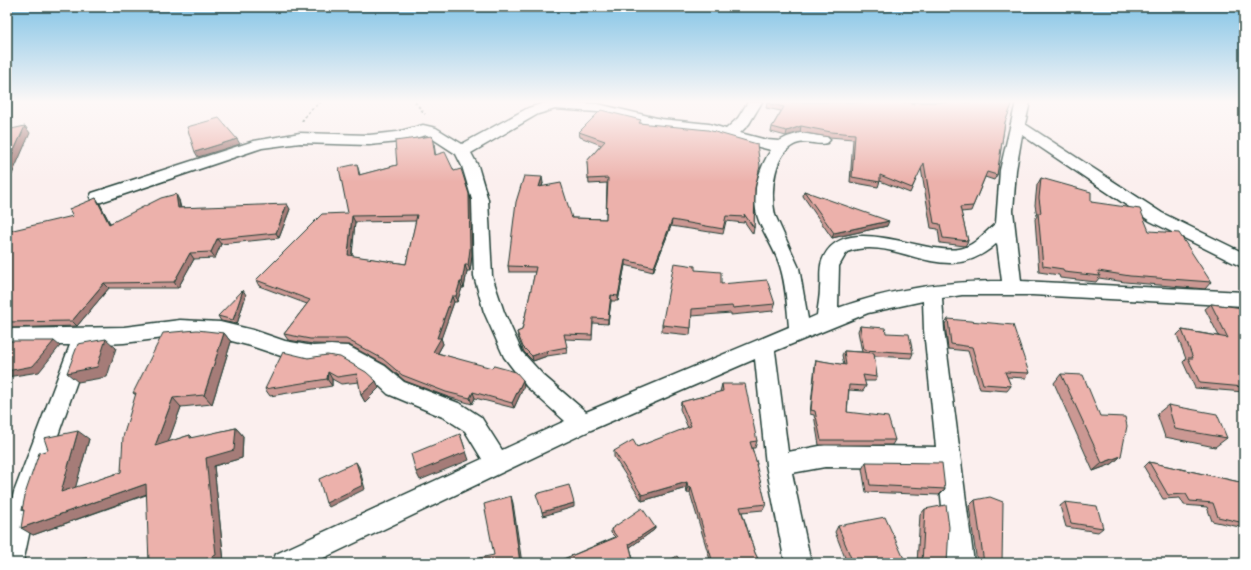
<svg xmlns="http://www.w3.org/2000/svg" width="1251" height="570" font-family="Dekko,sans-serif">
	<rect width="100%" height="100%" fill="#fbefee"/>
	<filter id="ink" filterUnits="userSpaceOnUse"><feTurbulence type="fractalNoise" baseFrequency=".025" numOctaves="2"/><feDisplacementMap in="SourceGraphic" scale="8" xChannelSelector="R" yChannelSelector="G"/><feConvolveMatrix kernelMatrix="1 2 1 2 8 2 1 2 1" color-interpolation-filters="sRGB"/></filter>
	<g filter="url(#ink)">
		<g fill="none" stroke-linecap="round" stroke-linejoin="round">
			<g stroke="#1f3d34" stroke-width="3">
				<path id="minor" d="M548,102L598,104L661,119L709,124L726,129L738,118L748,102H762L749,124L740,133L767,140L779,141L787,137L800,133L827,137L830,140L827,143C818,146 809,140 799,143C773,149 770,194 775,215L799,268L808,319L817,315C818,306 820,297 820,288C821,279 819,270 822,261C841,209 921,255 959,249C973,247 986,232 996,223L1000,170L1016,102H1030L1025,124L1162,213L1244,253V268L1150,221L1022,135L1016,170L1013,211L1021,281L1244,292V306L1032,295H962L942,298L944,330L974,563H948L938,468L825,467L792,473L811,563H785L766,465L755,359L591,430L313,563H272L276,554L482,459L465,431L445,418L388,394L371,378L344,363L331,361L313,364L284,357L251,346L220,338L180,336L124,343L86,345L88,350L38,492L23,563H7V521L14,492L70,345H7V329L124,327L180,320L220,322L253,330L285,341L313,346L331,345L348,346L385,366L404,382L461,404L481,417L502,450L565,421L527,387L504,357L484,312L474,276L472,200L462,166L456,154L427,135L398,142L369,145L300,143L262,148L104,201L98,203L92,201L90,197L92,193L254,141L300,133L369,135L397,132L423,125L436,128L462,144L528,108ZM555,109L598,112L661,129L708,134L771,150C758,170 750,197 759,221C765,236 775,250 780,266C786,285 787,306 789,327L586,412L543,375L522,352L504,312L492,276L488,200L478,166L471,153L538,114ZM997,243L1002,281C945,281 891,289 838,308L839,266L847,252C898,233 944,292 997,243ZM923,301L924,330L936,447L825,445L788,452L775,351L868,313Z"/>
			</g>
			<path stroke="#1f3d34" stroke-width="2" stroke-dasharray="2.5 2.5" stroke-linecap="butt" d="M415,102L425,114
				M302,121L310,110L321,102"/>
			<use href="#minor" fill="#fff" fill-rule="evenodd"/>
		</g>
		<path fill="#cb9893" stroke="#1f3d34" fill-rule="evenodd" d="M910,102H1013L1005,122L997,175L994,180L985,177L973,206L971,211L961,212L968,241L965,246L940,243L938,229L931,228L921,168L910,193L880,181L878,187L850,182L853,139L829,137L800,132L786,136L771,132L772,127L781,111L766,108L767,103Z
			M641,123L755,189L754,228L753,234L744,221V223L726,221L723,234L671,226L653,272L625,265L618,301H611L608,324L593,323L592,340L565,339L567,353L547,356L533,361L524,352L518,337L517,332L522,330L535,272H509L508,266L543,183L542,187L572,218L606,219L607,183L589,184L587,161L601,145L580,137L579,132Z
			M432,136L434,142L435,155L454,171L471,200L472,255L470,271H467L464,288H462L457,302H454L441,338L443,344L438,353L523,380L524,386L514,408L475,398L472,404L448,397L405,381L386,365L349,345L313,344L288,340L284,334L307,304L259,286L256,280L348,213L357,164L360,175L397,165ZM416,221L406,264L352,256L355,222Z
			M1041,178L1091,202L1149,231L1211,282L1205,289L1125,282L1099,278L1096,282L1060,278L1059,275L1039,272L1035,219L1037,216L1035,205L1037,185Z
			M804,191L887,226L832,238L803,196Z
			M96,198L100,204L110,223L179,200L181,208L290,209L279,238L221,244L215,258L194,259L178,288H109L77,326L7,328V241L73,216Z
			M695,270L721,284L775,304L773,311L731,315V313L692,316L690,335L662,332V325Z
			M246,295L237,324L221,321L218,316Z
			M1211,304L1244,308V392L1195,388L1183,362L1186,359L1177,335L1182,330L1219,336L1205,309Z
			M948,319L1029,373L1026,378L1007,377L1011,386L1007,391L980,389L968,351L948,349L945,324Z
			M860,326L886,333L913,353L911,358L874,356L877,377L875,381H864L866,386L863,391L849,390L847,412L895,440L892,445H819L814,415L810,414L815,365L816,360L844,365L842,355L844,351L862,352L858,331Z
			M224,333L231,342L212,404L181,407L168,442L190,435L193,438L236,428L243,436L242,458L214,466L224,562L146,495L33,535L24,511L22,510L89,439L75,488L121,472L136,395L133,393Z
			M308,358L376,381L379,388L365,402L361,395L359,382L341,384L332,379V386L270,396L265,389Z
			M1061,374L1100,416L1121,456L1112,464L1093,471L1054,383Z
			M722,384L757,441L755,448H752L757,464L756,467L766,504L763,510L742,512L755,553L760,563H711L690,493H687L686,488L642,501L614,457V451L637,447L688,428L680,409L681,402L720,392Z
			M1168,405L1227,438L1215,447L1165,437L1157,414Z
			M866,462L945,489L939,495L866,492L862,469Z
			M1149,462L1244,483V528L1212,521L1207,507L1184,505L1180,498L1163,499L1144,467Z
			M975,500L1002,563H977L969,506Z
			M1065,502L1103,528L1098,532L1066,527L1060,506Z
			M925,509L947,563H917L920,515Z
			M838,526L906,563H847L835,532Z
			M655,527L654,530L630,547L634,563H560L559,561L615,537L611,533V529Z"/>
		<path fill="#a57c78" stroke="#1f3d34" d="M25,126L30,133L7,186V166Z
			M801,126L800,132L786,136L787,131Z
			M432,136L434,142L436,161L435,155Z
			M237,139L240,144L198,157L195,152Z
			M542,177L543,183L540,192L539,187Z
			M176,194L179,200L181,214L178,208Z
			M469,194L471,200L472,255L470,271L468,265Z
			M96,198L100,204L113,230L109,224Z
			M287,204L290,209L279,238L276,233Z
			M352,216L355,222L351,261L348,255Z
			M672,220L671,226L653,272L654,267Z
			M889,221L887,226L832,238L834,233Z
			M217,239L221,244L215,258L211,252Z
			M190,253L194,259L178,288L174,282Z
			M625,260V265L618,301V296Z
			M465,265L467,271L464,288L462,282Z
			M460,282L462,288L457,302L456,296Z
			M104,283L109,288L77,326L72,321Z
			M243,290L246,295L237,324L233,320Z
			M611,295V301L608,324V319Z
			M452,296L454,302L441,339V338L443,344L435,358L433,352L437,338Z
			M224,333L231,342L212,404L204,395Z
			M106,339L116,348L107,377L78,382L67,373Z
			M54,341L60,346L39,372L7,377V371Z
			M546,351L547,356L533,361L532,356Z
			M328,372L332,379V386L327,379Z
			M523,380L524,386L514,408L512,403Z
			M376,381L379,388L365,402L361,395Z
			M473,392L475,398L472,404L470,398Z
			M173,398L181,407L164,454L155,446Z
			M236,428L243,436L242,458L214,466L224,562L222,563H198L206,458Z
			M78,431L89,439L72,500L61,492Z
			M460,434L469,460L420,480L416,472Z
			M1121,456L1112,464L1093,471L1102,463Z
			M356,462L359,467L365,489L329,507L326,503Z
			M687,482L686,488L642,501V495Z
			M146,484L155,491L33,535L21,528Z
			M691,487L690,493H687L688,488Z
			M511,496L513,503L522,563H520Z
			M574,503V507L543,516L542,512Z
			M655,527L654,530L629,548V544Z
			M91,557L101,563H89Z"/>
		<path fill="#ecb1ab" stroke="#1f3d34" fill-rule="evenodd" d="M767,102H910L914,104L913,102H1013L1005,122L997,175L987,172L973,206L960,207L968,241L943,238L940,224L934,223L924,163L912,188L880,175V182L852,177L855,134L831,132L801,126L787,131L772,127L784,107L767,103Z
			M601,110L641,120L639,123L708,130L757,144L760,166L755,188L754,228L744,214L745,217L726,216L723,229L672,220L654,267L625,260L618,296L611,295L608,319L593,318L592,335L564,334L567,347L546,351L532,356L523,347L517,332L522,330L536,267L508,266L516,202L524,176L542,177L539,187L561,183L572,218L606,219L608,178L588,179L587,161L605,141L579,132Z
			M219,118L237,139L195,152L187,127Z
			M25,126L7,166V130Z
			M432,136L435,155L445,152L454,171L461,169L463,175L469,194L470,249L468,265H465L462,282H460L456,296H452L437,338H441L433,352L492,368L494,366L516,372L523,380L512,403L473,392L470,398L446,392L402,375L383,359L346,339H310L284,334L310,300L256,280L322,214L348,213L339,168L357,164L359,175L397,165L395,141ZM417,215L406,264L348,255L352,216Z
			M1041,178L1091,192V202L1140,209L1149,231L1179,233L1211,282L1130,276L1098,271L1100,276L1064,272L1063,269L1043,266L1038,213H1041L1039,198Z
			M804,191L889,221L834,233Z
			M176,194L178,208L287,204L276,233L217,239L211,252L190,253L174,282L104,283L72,321L7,322V241L9,231L73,216L69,209L96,198L109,224L161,198Z
			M674,263L695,266V270L721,272V284L767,280L775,304L733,308L732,306L692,309L691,328L662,325Z
			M243,290L233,320L218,316Z
			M1211,304L1244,308V387L1200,383L1188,358H1193L1182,330L1228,338Z
			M948,319L1013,325L1029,373L1005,372L1011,386L983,384L972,347L951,344Z
			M860,326L885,328L886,333L909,334L913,353L864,350Z
			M197,330L224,333L204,395L173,398L155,446L190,435V438L236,428L234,450L206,458L216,555L198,563H149L146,484L21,528L24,510H22L26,491L39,453L48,450L44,438L78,431L61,492L121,472L123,437L136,393H133L163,333Z
			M106,339L97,367L67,373L78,344Z
			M7,341H54L33,366L7,371Z
			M844,351L874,353L877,377L863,375L866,386L849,385L847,412L888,417L895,440H821L815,411L811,410L816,360L846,365Z
			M283,352L308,358L327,355L340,357L366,372L376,381L361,395L357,374L337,377L328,372L327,379L265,389Z
			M1061,374L1083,375L1100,416L1125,417L1127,426L1121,456L1102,463Z
			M722,384H745L757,441L750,442L757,464H756L766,504L740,507L755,553L760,563H713L691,487L688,488L687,482L642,495L614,451L633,440L637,447L691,426L681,402L723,391Z
			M1168,405L1217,414L1227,438L1175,429Z
			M460,434L466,452L416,472L411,454Z
			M356,462L363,485L326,503L319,479Z
			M866,462L942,463L945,489L870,485Z
			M1149,462L1244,483V523L1218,517L1213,503L1190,501L1186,494L1168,495Z
			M569,485L574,503L542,512L536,494Z
			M511,496L520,563H479V558L494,555L484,504Z
			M990,497L1003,502L1002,563H984L975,500Z
			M1065,502L1097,506L1103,528L1071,523Z
			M946,505L949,527L947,563H922L925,509Z
			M642,508L655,527L629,544L634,563H560L559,561L617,537L611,529Z
			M885,517L906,563H853L838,526Z
			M677,556L682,563H665Z
			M91,557L89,563H64Z"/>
	</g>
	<linearGradient id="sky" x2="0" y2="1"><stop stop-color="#83c4e6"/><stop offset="0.56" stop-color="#fdf8f7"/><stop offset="1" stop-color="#fdf8f7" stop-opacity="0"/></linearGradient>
	<rect width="1251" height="182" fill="url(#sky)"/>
	<rect width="1251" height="570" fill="none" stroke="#fff" stroke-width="24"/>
	<rect x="12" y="12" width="1227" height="546" fill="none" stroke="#1f3d34" stroke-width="1.5" filter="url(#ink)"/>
</svg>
